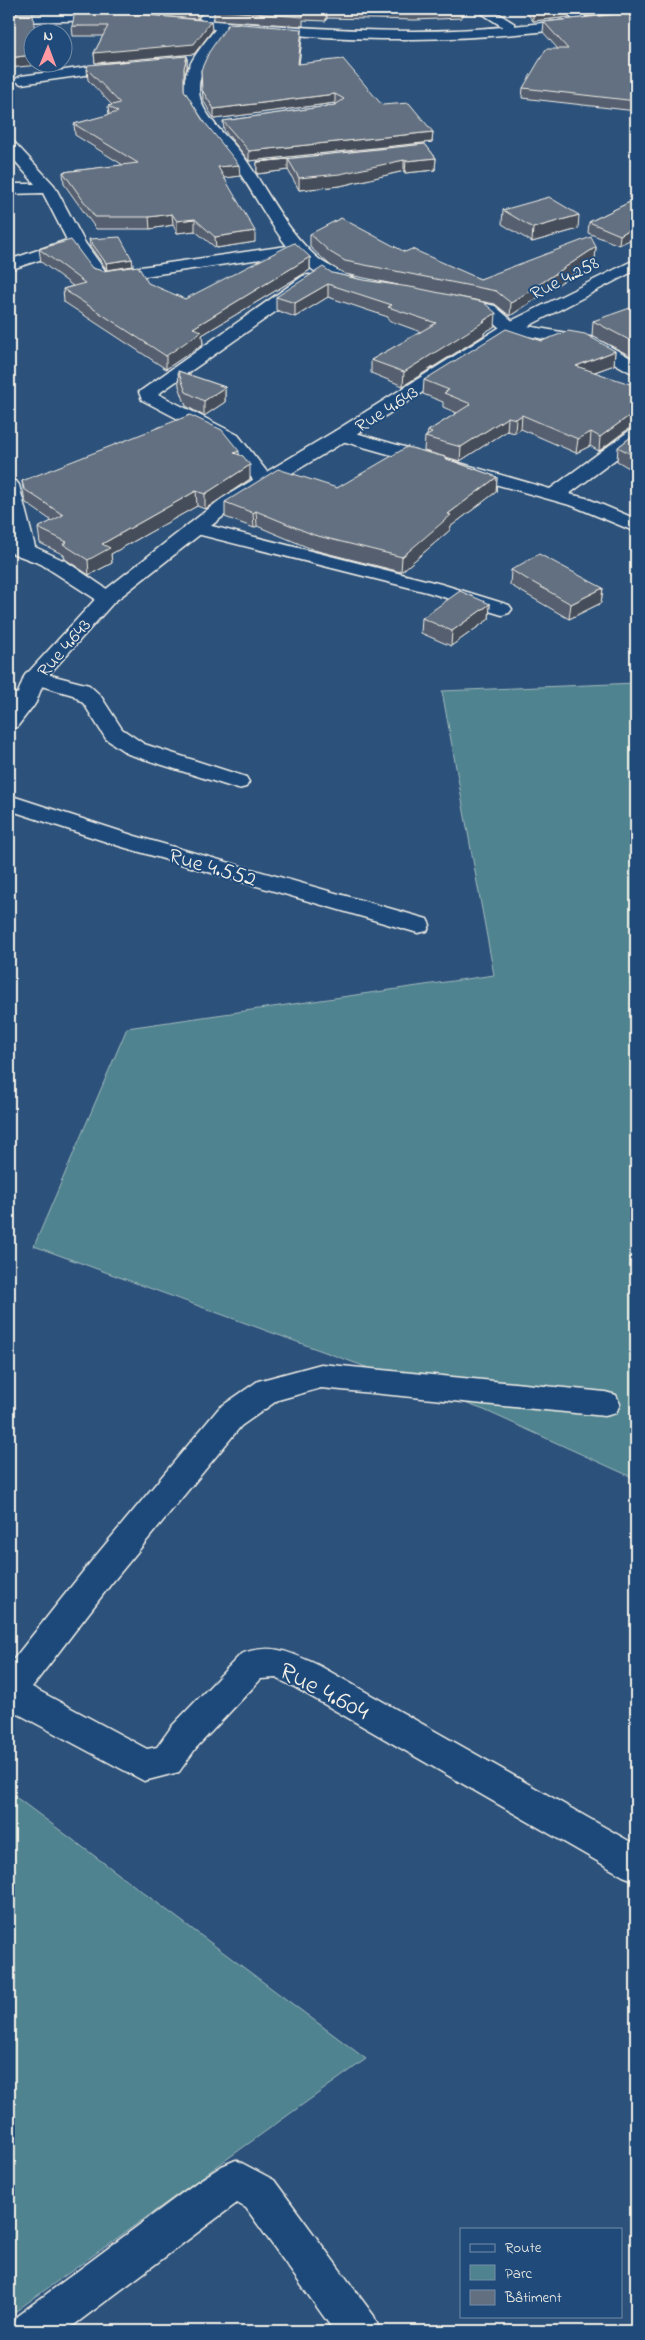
<svg xmlns="http://www.w3.org/2000/svg" width="645" height="2340" font-family="'Indie Flower',sans-serif">
	<rect width="100%" height="100%" fill="#2c517b"/>
	<filter id="ink" filterUnits="userSpaceOnUse"><feTurbulence type="fractalNoise" baseFrequency=".02" numOctaves="2"/><feDisplacementMap in="SourceGraphic" scale="10" xChannelSelector="R" yChannelSelector="G"/><feConvolveMatrix kernelMatrix="1 2 1 2 8 2 1 2 1" color-interpolation-filters="sRGB"/></filter>
	<g filter="url(#ink)">
		<path fill="#4f8390" stroke="#a2babc" d="M636,683V1479L484,1410L34,1246L127,1028L494,975L442,691Z
			M9,1792L366,2059L9,2316Z"/>
		<g fill="none" stroke-linecap="round" stroke-linejoin="round">
			<g stroke="#f4f1e8" stroke-width="3">
				<path id="minor" d="M92,9H106L103,14H93Z
					M206,9H220L211,21L206,22L199,18Z
					M475,9H491L515,24L513,27H503Z
					M565,9H579L585,17L578,21L573,20Z
					M225,22L232,26C219,45 199,64 199,89C199,97 202,106 207,113C217,130 233,141 244,157C268,191 287,233 320,260C330,268 359,278 362,284L360,288C338,293 309,268 295,254L104,282L93,279L73,249L9,270V260L67,240L43,193L9,194V184H35L9,154V140L14,142L54,185L85,243L106,272L287,246C266,219 252,189 232,162C216,140 185,119 184,90C183,64 206,42 220,23Z
					M123,62L130,66L128,69L21,84L14,80L21,76Z
					M309,275L315,276L317,280L315,284L158,394L238,435L275,482L272,486L265,488L258,486L224,443L142,400L139,392L303,276Z
					M460,298L495,306L516,324L595,338L636,361V373L630,372L584,346L505,332L483,314L454,307L451,303L454,299Z
					M342,429L550,489L629,431L636,429V444L569,494L586,498L636,519V532L573,506L335,439L333,435L335,431Z
					M9,479L16,481L19,485L35,547L67,562L114,594L117,598L114,602L107,604L100,602L41,564L9,552V540L14,541L9,521Z
					M196,522L441,584L509,605L512,609L509,613L502,615L427,592L189,532L186,528L189,524Z
					M35,671L89,685L100,695L122,729L144,744L246,777L249,782L246,787L238,789L128,754L106,739L84,704L73,695L27,682L24,677L27,672Z
					M9,692L33,697L36,702L33,707L25,709L9,706Z
					M9,795L135,836L427,919L430,925L427,931L418,933L119,846L9,810Z
					M321,1364L605,1392L616,1395L620,1404L616,1413L605,1416L321,1388L278,1400L241,1426L111,1584L32,1687L147,1749L157,1747L172,1726L241,1654C273,1642 291,1653 320,1666L636,1845V1881L623,1876L296,1688L276,1678L261,1679L196,1748L179,1772L144,1781L9,1709V1665L89,1564L219,1408L258,1381Z
					M236,2160L274,2180L374,2316L380,2331H334L246,2208L237,2203L66,2331H11L17,2316L197,2182L222,2166Z"/>
			</g>
			<g stroke="#f4f1e8" stroke-width="3">
				<path id="major" d="M636,12V20C563,30 488,39 413,39C334,40 254,32 175,26L168,22L175,18C254,24 334,31 413,31C488,31 562,21 636,12Z
					M112,13L119,17L117,20L9,22V14Z"/>
			</g>
			<g stroke="#f4f1e8" stroke-width="3">
				<path id="highway" d="M636,259V270L517,332L349,439L235,507L114,602L45,679L36,702L17,727L9,729V708L15,701L24,677L100,594L221,499L335,431L505,324Z"/>
			</g>
			<use href="#minor" fill="#1f4a7a" fill-rule="evenodd"/>
			<use href="#major" fill="#1f4a7a" fill-rule="evenodd"/>
			<use href="#highway" fill="#1f4a7a" fill-rule="evenodd"/>
		</g>
		<path fill="#545f6f" stroke="#f4f1e8" d="M79,9H91L90,11L79,10Z
			M106,9H204L197,19L107,12Z
			M215,9H462V18L415,20L327,18L326,21L303,20V26L214,20V10Z
			M524,9H570L569,17L533,21Z
			M580,9H636L586,16Z
			M636,12V111L522,98L523,88L558,49L543,32L544,22Z
			M211,21L212,31L194,54L95,63L94,53L103,36H73L72,26Z
			M302,38L299,64L382,105L433,132L432,142L249,161L224,130L223,121L335,105L337,104L335,103L214,119L203,100L201,70Z
			M187,56V67L184,79V91L240,176L224,178L255,242L216,248L195,231L177,233L173,225L150,229H96L64,184L63,172L123,165L75,135L74,124L109,115L108,106L112,105L88,80L87,69Z
			M425,144L436,158L435,170L405,173L404,171L340,186L299,190L288,170L257,174V162Z
			M636,199L619,245L588,233L589,222Z
			M503,210L578,229L532,242L502,224Z
			M310,234L405,252L480,279L596,247L595,260L510,316L495,304L454,296L495,326L484,333V335L403,386L371,373V360L421,332L388,320V317L328,297L295,317L276,310V297L332,273L363,280L398,285L345,274L330,265L310,247Z
			M89,239L132,259L133,266L107,270L90,246Z
			M39,249L92,268L185,299L310,257V270L202,335L203,344L166,369L64,302L63,289L73,286L41,262Z
			M636,311V356L633,357L592,336L593,321Z
			M542,341L615,351L614,365L595,372L628,429L599,451L590,446L576,453L521,429L515,433L507,431L460,461L424,451L425,437L427,435L428,431L457,413L443,407V402L423,394L424,380Z
			M178,371L225,387V402L204,416L186,406L179,386Z
			M636,433V472L617,461L618,447Z
			M239,451V454L250,479L205,509L197,506L111,554L112,563L89,575L65,559L64,555L40,543L38,528L52,521L26,503L24,496L22,481Z
			M445,457V458L497,477L496,492L450,527V530L401,572L314,550L257,526L254,528L225,517V502L337,488Z
			M511,570L603,588L601,603L569,619L510,585Z
			M490,604L489,619L451,646L421,633L422,618Z"/>
		<path fill="#454e5a" stroke="#f4f1e8" d="M197,9H204L197,19Z
			M327,9V18L326,21V12Z
			M559,9H570L569,17L533,21V11Z
			M587,9H636V11L586,16Z
			M211,21L212,31L194,54L95,63L94,53Z
			M302,29V38L298,73V64Z
			M32,55V62H38V65L9,68V58Z
			M187,56V67L184,79V68Z
			M335,94V103L214,119V109Z
			M433,132L432,142L249,161V151Z
			M436,158L435,170L405,173L406,161Z
			M288,159V170L257,174V162Z
			M404,160V171L340,186L299,190V178Z
			M239,165L240,176L218,179V167Z
			M172,214L173,225L150,229L149,217Z
			M579,215L578,229L532,242L533,228Z
			M195,219V231L177,233V221Z
			M636,226V237L619,245L620,235Z
			M255,231V242L216,248L215,237Z
			M596,247L595,260L510,316L511,303Z
			M310,257V270L202,335L203,344L166,369V356L193,328Z
			M132,259L133,266L107,270L106,263Z
			M328,284V297L295,317V303Z
			M496,313L495,326L484,333V335L403,386L404,372Z
			M635,343H636V356L633,357Z
			M615,351L614,365L575,379L576,366Z
			M225,387V402L204,416V401Z
			M636,414V428L628,429L599,451L600,437L629,416Z
			M522,415L521,429L515,433L516,419Z
			M508,417L507,431L460,461L461,447Z
			M591,432L590,446L576,453L578,439Z
			M250,465V479L205,509V494Z
			M497,477L496,492L450,527V530L401,572L402,557L448,514Z
			M196,491L197,506L111,554L112,563L89,575L88,560L102,544Z
			M256,511L257,526L254,528L253,513Z
			M603,588L601,603L569,619L571,604Z
			M490,604L489,619L451,646L452,631Z"/>
		<path fill="#626f81" stroke="#f4f1e8" d="M215,9H327L326,12L303,10V17L214,10Z
			M347,9H460L416,11Z
			M532,9H559L533,11Z
			M75,12L137,14L211,21L194,44L94,53L108,26H72Z
			M636,12V101L523,88L546,49H568L544,22Z
			M9,15H33L35,32H32V55L9,58Z
			M229,23L302,29L298,64L343,59L382,105L409,103L433,132L249,151L223,121L335,105L344,99L335,94L214,109L202,90L201,70L209,52Z
			M187,56L184,68V90L202,119L239,165L218,167L255,231L215,237L195,219L177,221L172,214L149,217H95L63,172L138,163L74,124L118,112L108,106L120,103L87,69L88,65Z
			M425,144L436,158L406,161L404,160L340,174L299,178L288,159L257,162Z
			M549,197L579,215L533,228L503,210Z
			M636,199V226L620,235L589,222Z
			M341,218L405,252L412,249L480,279L591,237L596,247L511,303L496,291L345,261L330,252L310,234Z
			M120,237L132,259L106,263L89,239Z
			M71,240L92,268L103,271L138,266L148,283L185,299L292,244L295,243L310,257L193,328L202,331L166,356L63,289L85,283L39,249Z
			M323,267L332,273L363,280L416,288L483,302L496,313L483,321H485L404,372L371,360L436,323L388,307L392,305L328,284L295,303L276,297Z
			M630,308L636,311V343H635L593,321Z
			M506,329L542,341L568,331L585,334L615,351L576,366L636,386V414L629,416L600,437L591,432L578,439L522,415L516,419L508,417L461,447L425,437L432,433L428,431L471,404L444,393L449,390L424,380Z
			M178,371L225,387L204,401L186,392Z
			M190,415L222,430L239,451L234,453L243,456L250,465L205,494L196,491L102,544L110,548L88,560L63,544L67,542L38,528L63,515L24,489L22,481Z
			M636,433V457L618,447Z
			M407,447L445,457L444,458L497,477L448,514L451,515L402,557L314,535L256,511L253,513L225,502L278,469L337,488Z
			M539,554L603,588L571,604L511,570Z
			M460,591L490,604L452,631L422,618Z"/>
	</g>
	<g text-anchor="middle" stroke-width="4" stroke-linejoin="round" paint-order="stroke">
		<g font-size="19" fill="#f4f1e8" stroke="#1f4a7a">
			<text transform="translate(564 277) rotate(-27)" y="7">Rue 4.258</text>
			<text transform="translate(386 408) rotate(-33)" y="7">Rue 4.643</text>
			<text transform="translate(63 647) rotate(-49)" y="7">Rue 4.643</text>
		</g>
		<g font-size="22" fill="#f4f1e8" stroke="#1f4a7a">
			<text transform="translate(213 866) rotate(16)" y="8">Rue 4.552</text>
		</g>
		<g font-size="26" fill="#f4f1e8" stroke="#1f4a7a">
			<text transform="translate(325 1690) rotate(27)" y="9">Rue 4.604</text>
		</g>
	</g>
	<rect width="645" height="2340" fill="none" stroke="#1f4a7a" stroke-width="30"/>
	<rect x="15" y="15" width="615" height="2310" fill="none" stroke="#f4f1e8" stroke-width="2" filter="url(#ink)"/>
	<rect x="460" y="2228" width="162" height="90" fill="#1f4a7a" stroke="#748da6"/>
	<rect x="470" y="2244" width="25" height="8" fill="#1f4a7a" stroke="#748da6"/>
	<text x="505" y="2252" font-size="15" fill="#f4f1e8">Route</text>
	<rect x="470" y="2265" width="25" height="15" fill="#4f8390" stroke="#748da6"/>
	<text x="505" y="2278" font-size="15" fill="#f4f1e8">Parc</text>
	<rect x="470" y="2290" width="25" height="15" fill="#626f81" stroke="#748da6"/>
	<text x="505" y="2302" font-size="15" fill="#f4f1e8">Bâtiment</text>
	<g transform="translate(48 48) rotate(1)"><circle r="24" fill="#1f4a7a" stroke="#748da6"/>
	<path d="M0-4L9 19L0 12L-9 19Z" fill="#ff9aa2"/>
	<text y="-8" font-size="14" font-weight="bold" text-anchor="middle" fill="#f4f1e8">N</text>
	</g>
</svg>
